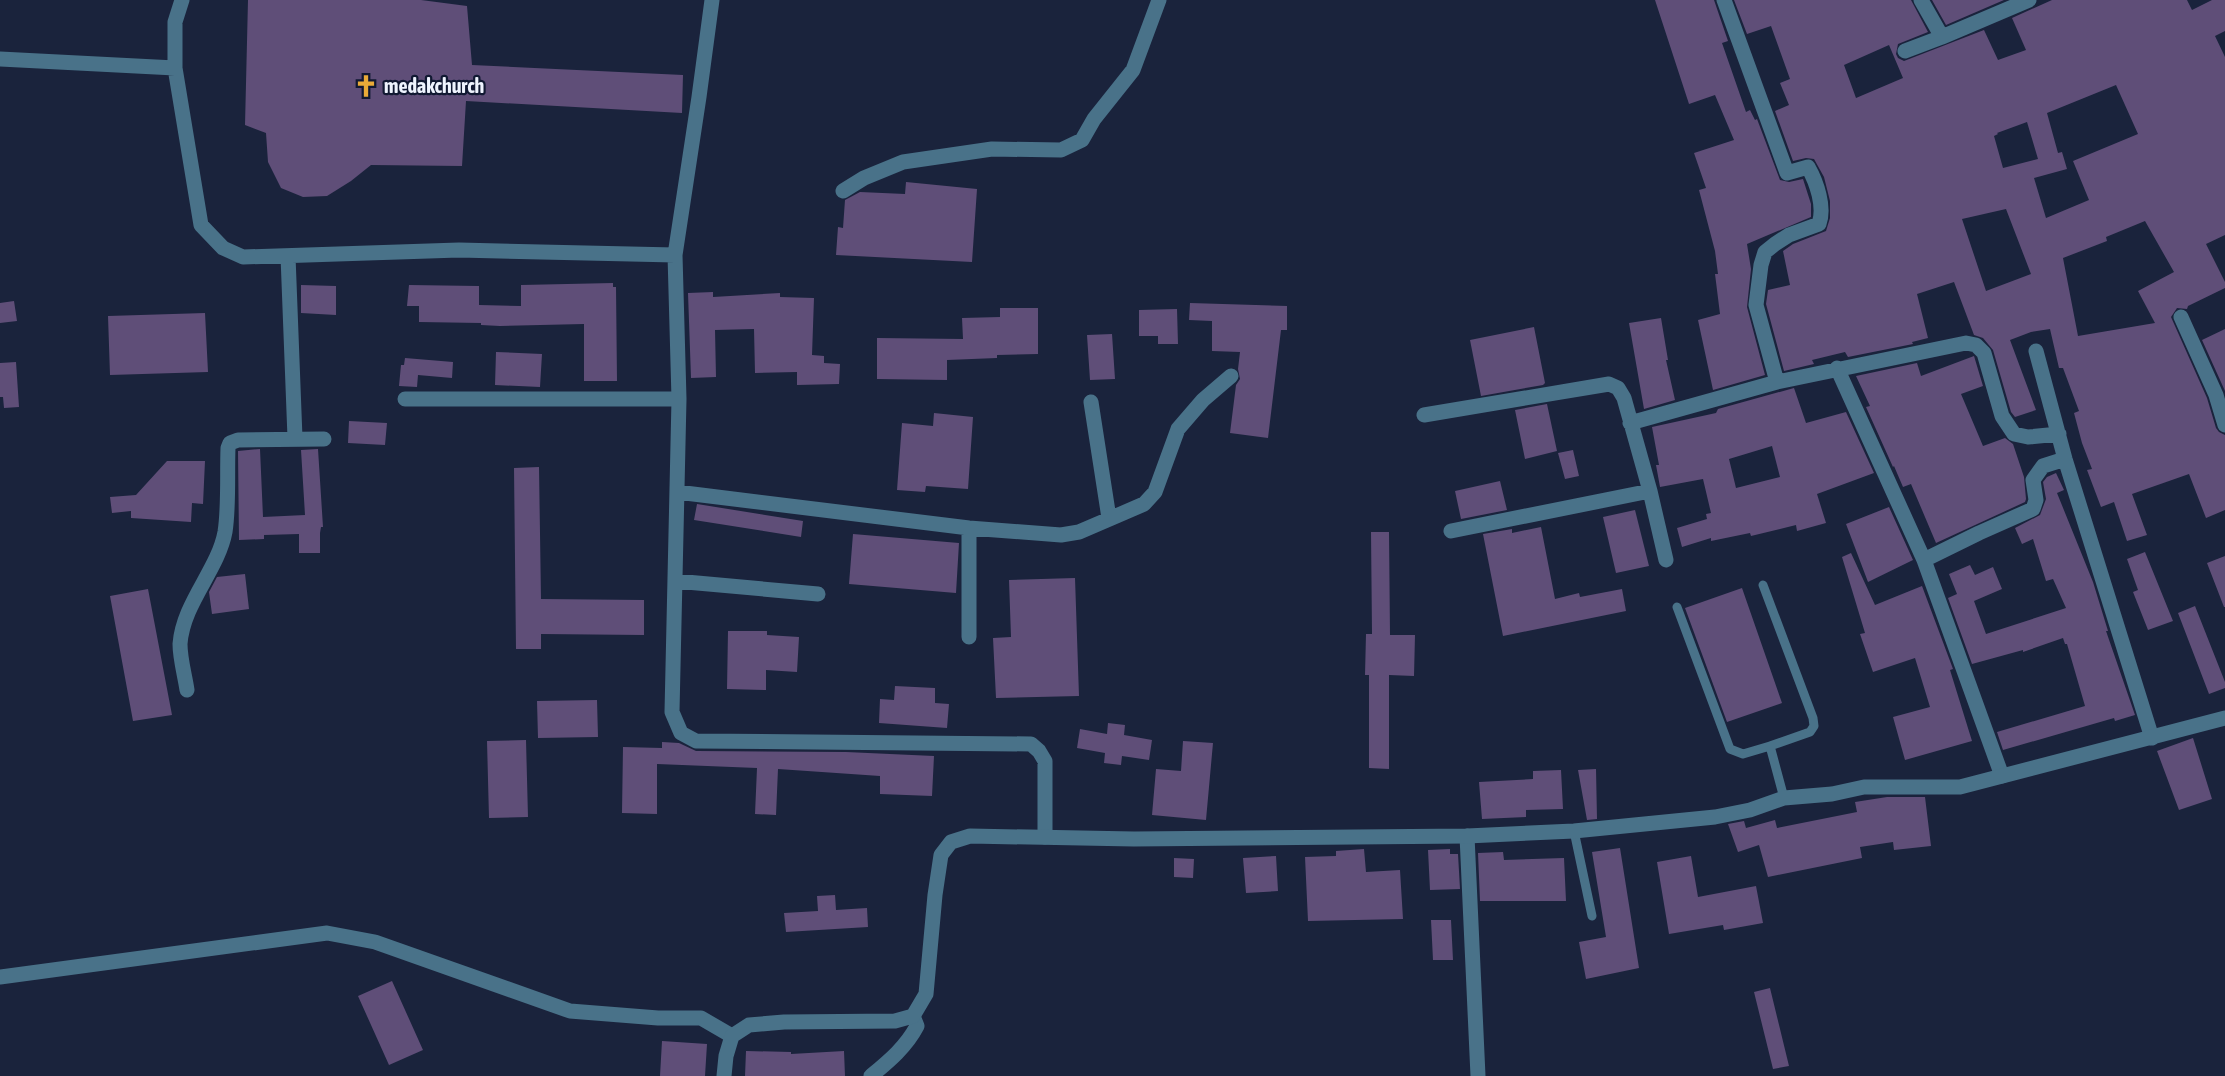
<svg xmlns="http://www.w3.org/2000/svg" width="2225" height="1076" font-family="'Asap Condensed',sans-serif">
	<rect width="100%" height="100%" fill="#1a233c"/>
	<path fill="#5f4e78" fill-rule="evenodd" d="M248,0H421L467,6L472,65L683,75L682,113L466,101L462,166L371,165L351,181L327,196L303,197L281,188L268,162L266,133L245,125Z
		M1655,0H1714L1728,41L1722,43L1746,112L1750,110L1755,120L1757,119L1780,180L1789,182L1803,179L1811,204V217L1747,244L1751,269L1747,307L1765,375L1713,390L1698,320L1720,314L1715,274H1718L1715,251L1699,190L1706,188L1694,153L1734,140L1715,95L1689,104Z
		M1734,0H1911L1928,32L1898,44L1896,54L1898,58L1904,61L1984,30L1998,60L2026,50L2012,18L2052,0H2187L2192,10L2212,0H2225V31L2215,36L2225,57V235L2206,244L2225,282V288L2188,306L2187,309L2177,308L2171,317L2207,398L2216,428L2219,432L2225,435V510L2206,518L2189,474L2132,494L2147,535L2127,541L2114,502L2101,507L2087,470L2092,469L2082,443L2074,413L2079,411L2063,368H2059L2050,329L2031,332L2010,340L2036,410L2015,417L2011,412L1993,350L1983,338L1974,335L1954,282L1917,294L1928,338L1912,342L1913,344L1848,357L1845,352L1812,360L1814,364L1784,371L1766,304L1768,290L1790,285L1783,251L1793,244L1826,231L1830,218V201L1824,177L1814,159L1806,158L1793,161L1775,111L1789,105L1780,83L1790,79L1771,26L1747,34ZM1889,45L1903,78L1856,98L1844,65ZM2116,85L2138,134L2073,161L2089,200L2046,218L2034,178L2067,169L2062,152L2058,153L2047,113ZM2027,122L2038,159L2003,168L1994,136L1998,134L1997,133ZM2006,209L2031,274L1986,291L1962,219ZM2145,221L2174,272L2138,291L2155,323L2078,336L2063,258L2107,241L2106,237Z
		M1932,0H2004L1946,25Z
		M906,182L977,189L972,262L836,255L838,227L843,228L845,200L860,192L905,194Z
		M613,283V287H616L617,381H584V324L500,326L481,325V323L419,322V306H407L409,285L479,286V305L521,306V285Z
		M301,285L336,286V315L301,313Z
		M713,292V297L780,293V297L814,298L812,355L824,356V363L840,364L839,384L797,385V372L755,373L754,329L715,330L716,377L691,378L688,293Z
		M14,301L17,321L0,323V303Z
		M1190,303L1287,306V330H1281L1268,438L1230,433L1236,385L1240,379L1238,369L1240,352L1212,351V321L1189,320Z
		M1000,308H1038V354L997,355V358L947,360V380L877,379V338L963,339L962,318L1000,317Z
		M1177,309L1178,344H1158V336H1139V310Z
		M205,313L208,372L110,375L108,316Z
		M1661,318L1668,360H1666L1675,400L1644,409L1629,323Z
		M1534,327L1545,383L1543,385L1481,396L1470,340Z
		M2225,329V391L2202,340Z
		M1112,334L1115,379L1090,380L1087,335Z
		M496,352L542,354L540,387L495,385Z
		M1974,356L1983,386L1961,394L1983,446L2005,438L2013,444L2024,477L2026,499L2025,502L1936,543L1911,484L1903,487L1894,466L1893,467L1866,407L1870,406L1856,376L1917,363L1921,376Z
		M405,358L453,362L452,378L418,375L417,387L399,386L401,365H404Z
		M16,362L19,407L4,408L3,397H0V363Z
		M1794,388L1806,423L1846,412L1874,473L1817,494L1826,523L1797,531L1796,525L1751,536L1750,533L1711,541V538L1682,547L1677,528L1707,519L1706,514L1711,513L1703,479L1660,487L1656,465H1659L1652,427L1716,413L1718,409ZM1772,446L1780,477L1736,488L1729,459Z
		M1547,404L1557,451L1525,459L1515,410Z
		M934,413L973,417L968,489L926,486L925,492L897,490L902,423L933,426Z
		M349,421L387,423L385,445L348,443Z
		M260,449L263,517L305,515L301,450L318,449L323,527H321L320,533V553H299V534L264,535V539L239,540L238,451Z
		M1573,450L1579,476L1565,479L1558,453Z
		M167,461H205L203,504L192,503L191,522L131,518V511L112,513L110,497L136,495Z
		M539,467L541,599L644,600V635L541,634V649H516L514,468Z
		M2056,473L2064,490L2057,493L2093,582L2108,631H2106L2135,715L2115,721L2114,718L2003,750L1997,732L2085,706L2067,644H2065L2063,638L2023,652V650L1972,664L1948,598L1957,594L1949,574L1970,565L1975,575L1993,567L2002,589L1974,601L1986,634L2066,608L2053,579L2046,581L2033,539L2022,544L2015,528L2040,515L2046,499L2043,482L2047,477Z
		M1500,481L1507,510L1461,519L1455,491Z
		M697,504L803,521L801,537L694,520Z
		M1889,507L1913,560L1868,582L1846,524Z
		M1635,510L1649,566L1616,573L1603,517Z
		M1541,527L1555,599L1579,593L1580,597L1622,589L1626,611L1503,636L1483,534L1512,529V533Z
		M1371,532H1389L1390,635H1415L1414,676L1389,675V769L1369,768V675H1365L1366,634H1372Z
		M853,534L959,543L956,593L849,584Z
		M2145,552L2173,621L2148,630L2133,592L2138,590L2127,559Z
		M1851,553L1875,605L1922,586L1953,669L1950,670L1972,741L1905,760L1893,717L1930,707L1915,658L1873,672L1860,634L1865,633L1842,557Z
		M2225,556V607H2224L2207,563Z
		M245,574L249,609L212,614L209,592L217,577Z
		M1075,578L1079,696L996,698L993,638L1011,637L1009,580Z
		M1742,588L1782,703L1727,722L1685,608Z
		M148,589L172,715L133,721L110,596Z
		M2195,606L2225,682V688L2209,694L2178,613Z
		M728,631H767V635L799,637L797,672L766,670V690L727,689Z
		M895,686L935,688V703L949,704L947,728L879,723L880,699L894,700Z
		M597,700L598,737L538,738L537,701Z
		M1108,723L1125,725L1124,735L1152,740L1149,760L1122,756L1121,765L1104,763L1105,753L1077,748L1080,729L1107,734Z
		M2193,738L2212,799L2179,810L2157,751Z
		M526,740L528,817L489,818L487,741Z
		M1183,741L1213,743L1206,820L1152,815L1156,769L1181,771Z
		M662,742L679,743L696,751L846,752L934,756L932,796L880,794V776L778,769L776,815L755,814L757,768L657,764V814L622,813L623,747L662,748Z
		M1596,769L1597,819L1587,820L1578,770Z
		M1561,770L1563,809L1526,810V817L1482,819L1479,782L1533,779V771Z
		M1887,797H1925L1931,846L1894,850L1893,842L1860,847L1862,858L1768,877L1759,845L1738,852L1728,824L1744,821L1746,828L1775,820L1777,828L1857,812L1855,802Z
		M1620,848L1639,968L1586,979L1579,942L1606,937L1592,852Z
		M1364,849L1366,872L1400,870L1403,919L1308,921L1305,857L1336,856V851Z
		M1450,849V854H1458L1460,889L1430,890L1428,850Z
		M1503,852L1504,860L1564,858L1566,901H1480L1478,853Z
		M1276,856L1278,891L1246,893L1243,858Z
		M1691,856L1698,897L1756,886L1763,923L1724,930L1723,925L1669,934L1657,862Z
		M1174,858L1194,859L1193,878L1174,877Z
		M835,895L836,910L867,908L868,927L786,932L784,913L818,911L817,896Z
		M1431,920H1451L1453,960H1433Z
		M392,981L423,1050L389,1065L358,996Z
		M1770,988L1789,1066L1773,1069L1754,992Z
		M662,1041L707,1044L705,1076H660Z
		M746,1051L791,1052V1054L844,1051L845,1076H745Z"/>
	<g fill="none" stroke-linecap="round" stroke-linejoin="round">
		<path stroke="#497289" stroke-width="9" d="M1763,585L1813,718L1814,726L1810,732L1770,746
			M1677,607L1730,749L1743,754L1770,746L1784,798
			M1574,831L1592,916"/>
		<path stroke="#497289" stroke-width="15" d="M182,0L175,22V68L201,225L223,248L243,257L459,250L675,255
			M712,0L699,97L675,255L679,399L672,712L681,733L696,741L1031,744L1039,751L1045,761V837
			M1724,0L1787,173L1808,167C1817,183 1825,207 1819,224L1789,235L1775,244L1765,252L1761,265L1756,305L1777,382
			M1921,0L1942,37L2029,0
			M1905,51L1942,37
			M0,59L175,68
			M843,191L864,178L903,162L992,149L1061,150L1082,140L1094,119L1133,70L1159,0
			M288,256L295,438
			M2181,317L2216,395L2225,425
			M2036,351L2065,459L2152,738
			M1837,368L1924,560L2002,776
			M405,399H679
			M1091,402L1109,518
			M1424,415L1609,384L1618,388L1624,398L1650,491L1451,531
			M1630,423L1777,382L1966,343L1976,345L1984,353L2002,416L2014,434L2028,437L2059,434
			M1650,491L1666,560
			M677,492L969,528L1061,535L1079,532L1144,504L1155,492L1178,429L1203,400L1231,376
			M969,528V637
			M1924,560L1979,533L2033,509L2036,500L2033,480L2043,466L2065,459
			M675,581L818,594
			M187,690C185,676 180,659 180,644C183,603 218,570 225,532C229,507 227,474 228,448L230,443L238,440L324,439
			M1467,836L1478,1076
			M0,977L327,933L375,942L570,1011L658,1018H701L732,1036
			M871,1076C889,1061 906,1047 917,1026L913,1016"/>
		<path stroke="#497289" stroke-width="15" d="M724,1076L726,1056L732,1036L749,1025L784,1022L895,1021L913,1016L926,994L935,895L941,855L951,842L970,836L1134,839L1467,836L1574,831L1715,817L1750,810L1784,798L1832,794L1864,787H1960L2225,718"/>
	</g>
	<defs>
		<g id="church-bare" transform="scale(1.8)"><path d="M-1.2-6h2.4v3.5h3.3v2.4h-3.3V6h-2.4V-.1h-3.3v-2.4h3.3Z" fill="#e9ab38" stroke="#111932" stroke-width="2.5" paint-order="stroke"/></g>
	</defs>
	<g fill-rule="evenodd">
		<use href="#church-bare" x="366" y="86"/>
	</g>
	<g text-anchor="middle" stroke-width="4.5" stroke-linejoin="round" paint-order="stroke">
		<g font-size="20" font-weight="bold" fill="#eff4fe" stroke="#111932" text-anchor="start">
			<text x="384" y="93">medakchurch</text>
		</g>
	</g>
</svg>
